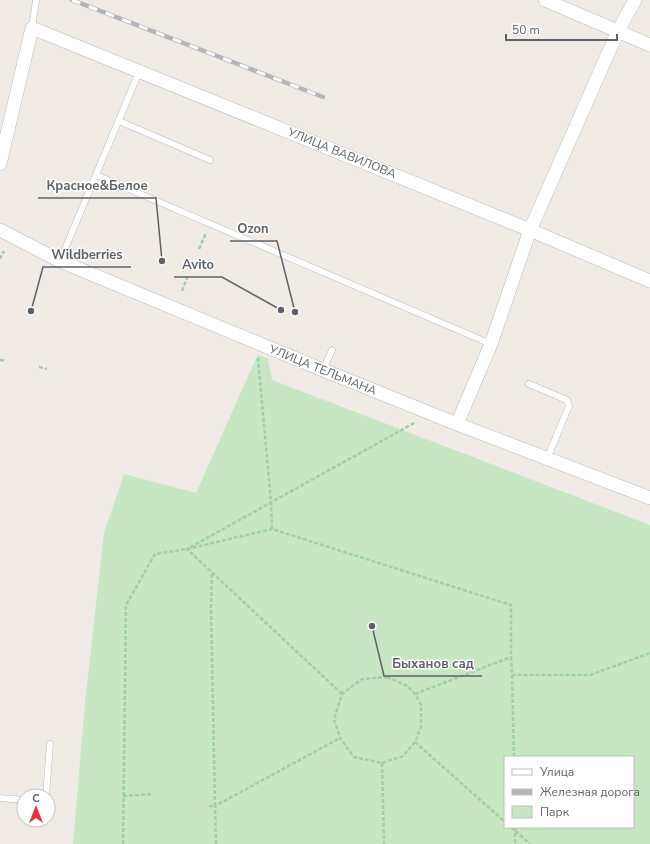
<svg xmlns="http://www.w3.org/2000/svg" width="650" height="844" font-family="'Nunito Sans',sans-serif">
	<rect width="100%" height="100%" fill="#f0ece5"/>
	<path fill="#c7e7c2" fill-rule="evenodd" d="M258,354L268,359L272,380L650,525V844H73L85,703L104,533L124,474L196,493ZM505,757H633V827H505Z"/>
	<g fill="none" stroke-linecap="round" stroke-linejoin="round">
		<g stroke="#b6b9bc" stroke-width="7">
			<path id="lane" d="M32,28L36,0
				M119,121L210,160
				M96,175L491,344
				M60,261L139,72
				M323,370L332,350
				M529,384L567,400L569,406L547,459
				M46,796L50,744
				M0,798L24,800"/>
		</g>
		<g stroke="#b6b9bc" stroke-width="14">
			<path id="street" d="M545,0L650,45
				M0,164L32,28L530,230L650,281
				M0,230L60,261L323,370L457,424L650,498
				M457,424L491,344L530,230L618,31L635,0"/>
		</g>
		<path stroke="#9ecfa5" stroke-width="2.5" stroke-dasharray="4 2" stroke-linecap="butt" d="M199,249L206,233
			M0,259L4,251
			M182,291L187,278
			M258,358L271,502L272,529L511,605V657L512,675H590L650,653
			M0,360L6,361
			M39,367L47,369
			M512,675L514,757
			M387,677L407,686L415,694L421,705V727L415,742L403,756L382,763L354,757L340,738L334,719L342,694L362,679Z
			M342,694L187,549L416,422
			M415,694L511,657
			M415,742L505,822
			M382,763L384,844
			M123,796L152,794
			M209,806H215L211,607L212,572
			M511,827L530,844
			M515,827V844
			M123,844L126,605L155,554L187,549L272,529
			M216,844L215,806L340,738"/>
		<use href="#lane" stroke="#fff" stroke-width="6"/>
		<use href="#street" stroke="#fff" stroke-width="13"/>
		<g stroke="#b4b5b6" stroke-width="4.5">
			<path id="rail" d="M72,0L323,97"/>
		</g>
		<use href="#rail" stroke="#fff" stroke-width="3" stroke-dasharray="9" stroke-linecap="butt"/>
	</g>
	<g text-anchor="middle" stroke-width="3" stroke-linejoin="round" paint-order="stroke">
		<g font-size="12" fill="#5d6266" stroke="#fff">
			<text transform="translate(342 153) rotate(22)" y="4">УЛИЦА ВАВИЛОВА</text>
			<text transform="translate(323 370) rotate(22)" y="4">УЛИЦА ТЕЛЬМАНА</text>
		</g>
	</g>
	<path fill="none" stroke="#5d6266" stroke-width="1.5" d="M162 261L156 198H38M295 312L277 241H230M31 311L43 267H131M281 310L222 277H174M372 626L384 676H482"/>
	<g fill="#5d6266" stroke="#fff" stroke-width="1.5">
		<circle cx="162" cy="261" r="4"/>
		<circle cx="295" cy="312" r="4"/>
		<circle cx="31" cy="311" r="4"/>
		<circle cx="281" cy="310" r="4"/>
		<circle cx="372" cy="626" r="4"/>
	</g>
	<g font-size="13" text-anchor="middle" font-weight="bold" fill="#5d6266" stroke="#fff" stroke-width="3" stroke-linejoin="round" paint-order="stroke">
		<text x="97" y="190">Красное&amp;Белое</text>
		<text x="253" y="233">Ozon</text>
		<text x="87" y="259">Wildberries</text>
		<text x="198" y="269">Avito</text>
		<text x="433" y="668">Быханов сад</text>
	</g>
	<rect x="504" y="756" width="130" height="72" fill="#ffffff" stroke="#bec0c2"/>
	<rect x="512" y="769" width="20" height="6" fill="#ffffff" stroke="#bec0c2"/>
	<text x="540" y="776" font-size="12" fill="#5d6266">Улица</text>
	<rect x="512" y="789" width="20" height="6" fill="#b4b5b6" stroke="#bec0c2"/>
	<text x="540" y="796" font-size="12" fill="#5d6266">Железная дорога</text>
	<rect x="512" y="806" width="20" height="12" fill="#c7e7c2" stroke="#bec0c2"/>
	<text x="540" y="816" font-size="12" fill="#5d6266">Парк</text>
	<g transform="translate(36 808)"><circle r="19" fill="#ffffff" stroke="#bec0c2"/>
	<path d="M0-3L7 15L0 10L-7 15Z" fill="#ec2f3a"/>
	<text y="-6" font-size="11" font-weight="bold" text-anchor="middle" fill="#5d6266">С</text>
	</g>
	<path d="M506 34v6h111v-6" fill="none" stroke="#5d6266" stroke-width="2"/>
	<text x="512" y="34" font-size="12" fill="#5d6266" stroke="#ffffff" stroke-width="3" paint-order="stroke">50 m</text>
</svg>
